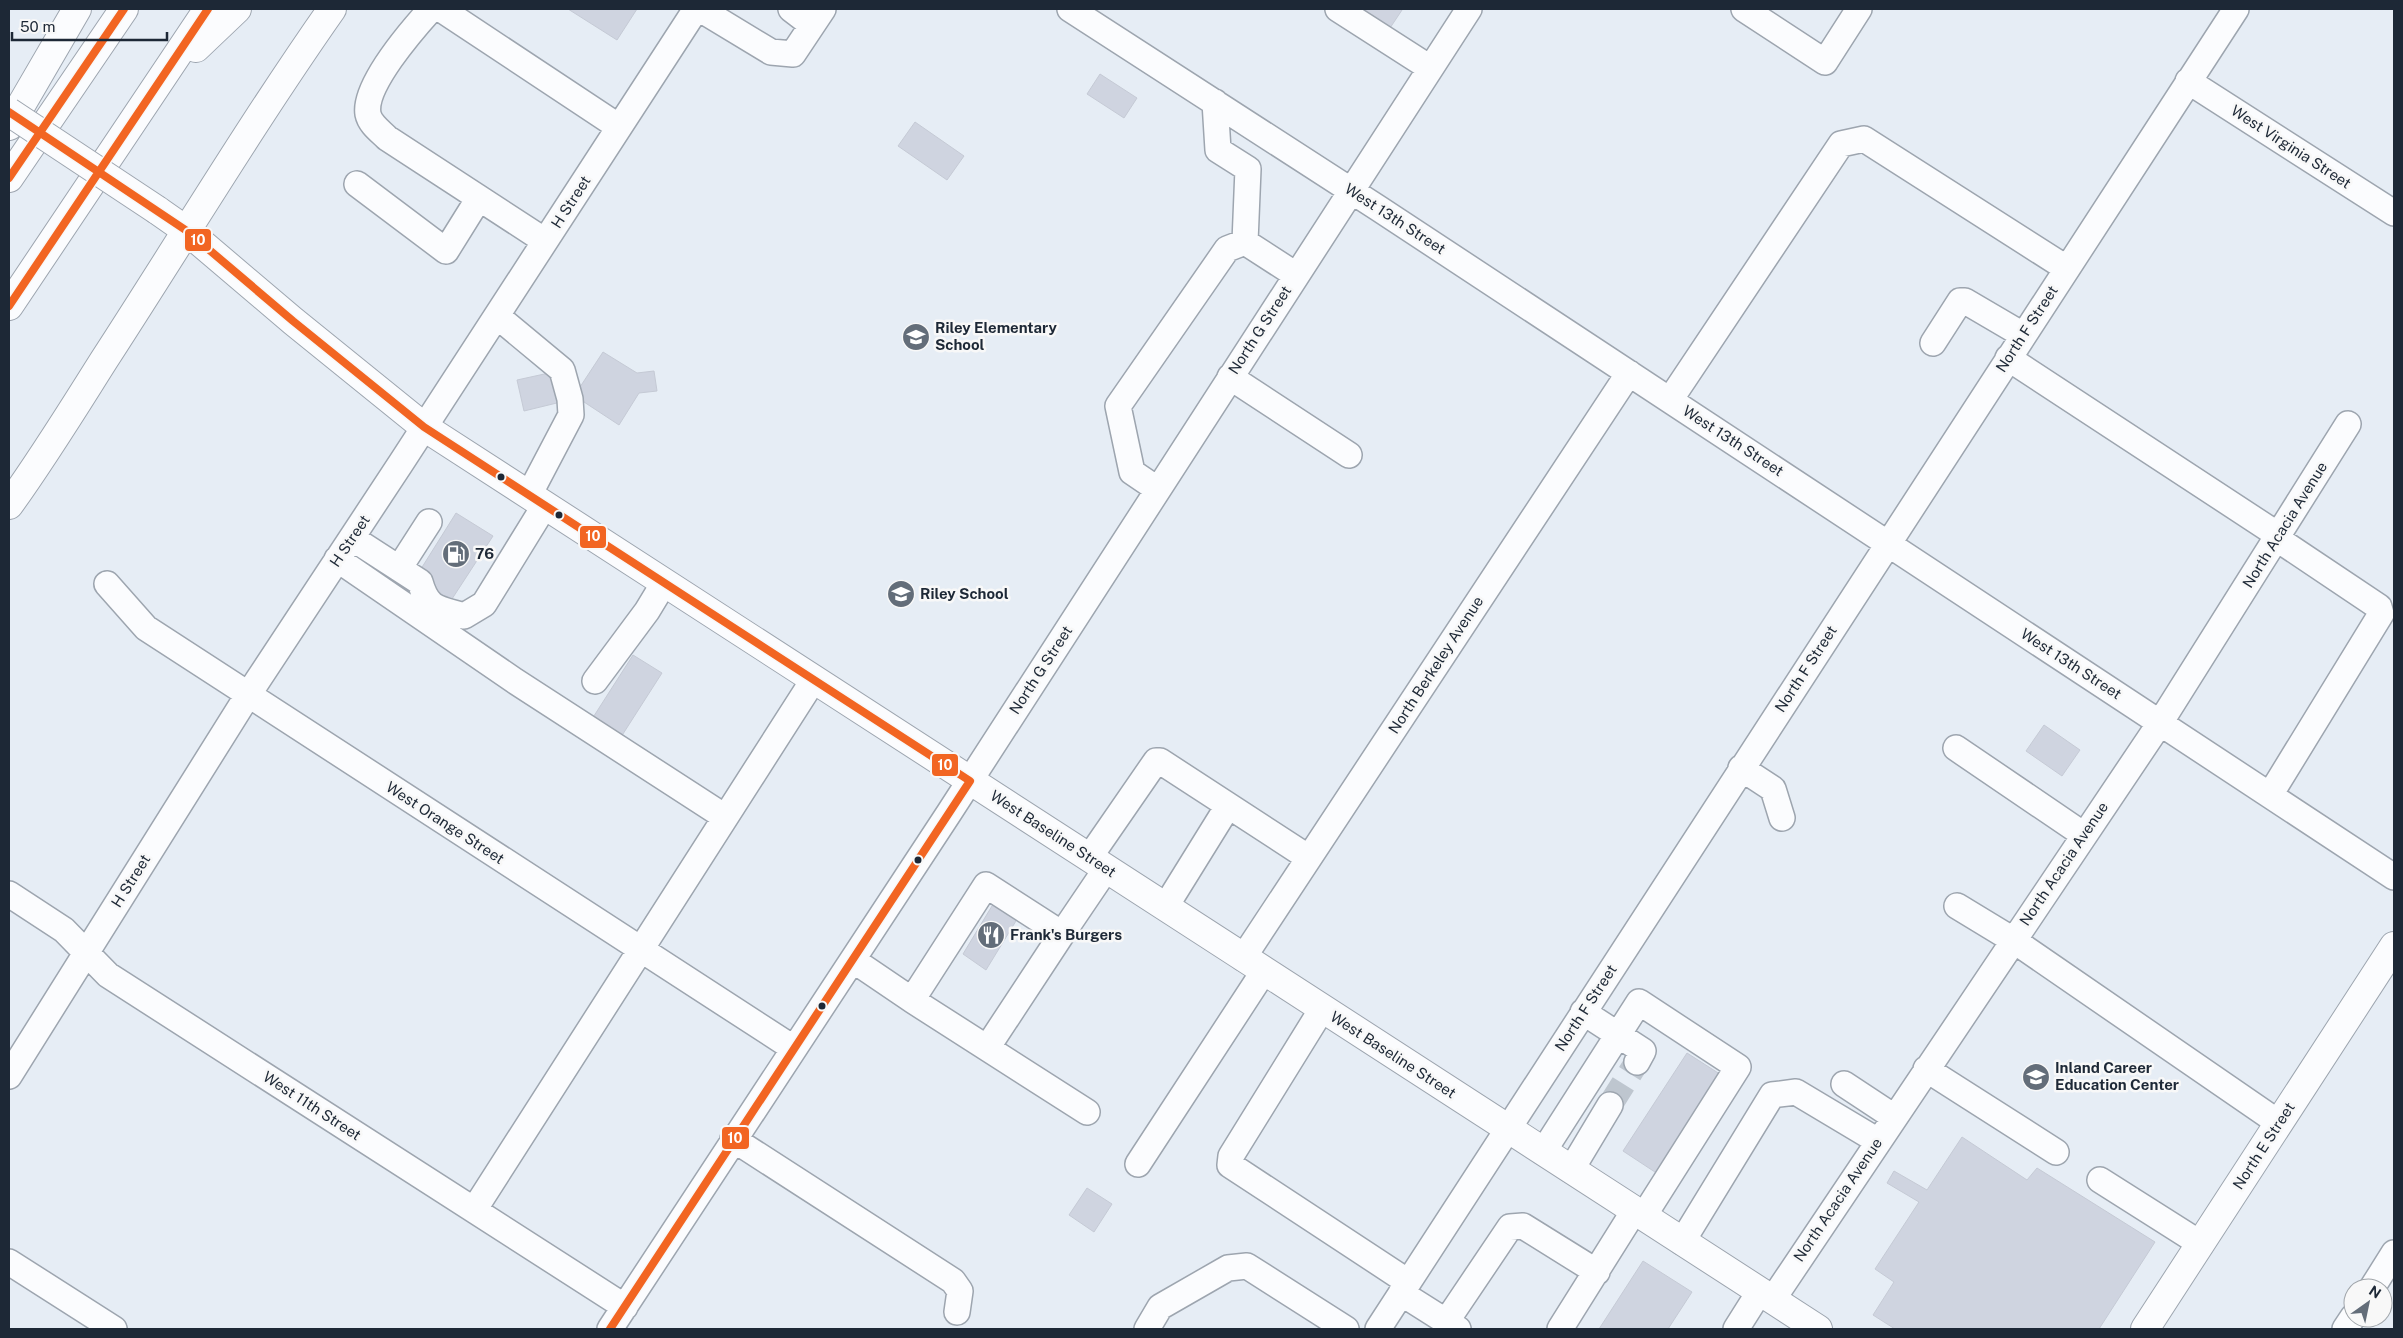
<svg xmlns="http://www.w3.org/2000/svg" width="2403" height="1338" font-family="'Public Sans',sans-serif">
	<rect width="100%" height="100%" fill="#e6edf5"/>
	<path fill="#cfd4e0" stroke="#c5cad5" d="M568,9H637L617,40Z
		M1347,9H1401L1402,10L1386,34Z
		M1100,74L1137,98L1124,118L1087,94Z
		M915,122L964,156L947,180L898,146Z
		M603,352L637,373L654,371L657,391L639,393L619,425L584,402L580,387Z
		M558,371L565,401L524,411L517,380Z
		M456,513L493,536L450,602L414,580Z
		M633,655L662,673L621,737L592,719Z
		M2044,725L2080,750L2062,776L2026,751Z
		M995,901L1019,916L986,970L963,954Z
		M1687,1053L1726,1078L1661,1176L1623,1151Z
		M1962,1137L2027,1180L2037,1168L2155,1242L2099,1329H1895L1873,1315L1894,1282L1875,1269L1919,1202L1887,1183L1894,1171L1927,1190Z
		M1087,1188L1112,1204L1094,1232L1069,1215Z
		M1643,1261L1692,1292L1668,1329H1599Z"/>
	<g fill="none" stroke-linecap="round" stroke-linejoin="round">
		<path stroke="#bec6cf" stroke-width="25" stroke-dasharray="25 12" stroke-linecap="butt" d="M1610,1105L1637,1062"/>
		<g stroke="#9da5af" stroke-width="28">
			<path id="minor" d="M431,9C412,30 363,86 368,114C370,124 380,131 387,138L545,241
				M441,9L619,127
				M700,9L771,52L793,54L823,9
				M791,9L812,25
				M1070,9L1378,208L2394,877
				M1338,9L1430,68
				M1744,9L1825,62L1859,9
				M2188,81L2394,213
				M1215,102L1218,150L1248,169L1245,242
				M357,184L446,251L479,198
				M497,316L562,370L570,399L571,415L529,495
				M1933,343L1960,301H1965L2023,335
				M2008,358L2278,535
				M1230,377L1349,455
				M1670,400L1841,144L1864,139L2066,268
				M1157,489L1132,472L1118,406L1227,249L1245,242L1296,275
				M352,538L420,582C428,610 438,608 464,616L484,604L545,505
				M337,559L515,681L725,817
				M400,567L429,522
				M107,584L146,628L793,1048
				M595,681L647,611L664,583
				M1956,748L2084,835
				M1741,768L1773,789L1782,818
				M2270,795L2381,614L2379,607L2276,538
				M1089,858L1156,761H1160L1309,858
				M9,894L64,930L108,975L625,1307
				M1166,906L1228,806
				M1957,906L2013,940L2279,1123
				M1243,958L1629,373
				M853,960L912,1000L986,885L1062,934L1106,869
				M912,1000L1087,1112
				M1322,1009L1231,1156L1230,1165L1408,1282
				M1583,1012L1643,1051L1637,1062
				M987,1048L1062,934
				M1926,1069L2056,1152
				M9,1076L248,695L401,463L696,9
				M1844,1084L1894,1117
				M733,1139L953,1281L960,1291L957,1312
				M1543,1152L1639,1002L1738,1067L1643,1217
				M1138,1164L1264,971
				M1571,1170L1610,1105
				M2100,1180L2201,1244
				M474,1210L814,679
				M1682,1242L1772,1095L1796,1092L1878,1141
				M9,1262L114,1329
				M2372,1288L2394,1253
				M1401,1293L1458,1329
				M1773,1299L2160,723L2348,424
				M1446,1322L1510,1227L1523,1226L1597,1272
				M610,1329L949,813L1469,9
				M1147,1329L1160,1307L1228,1268L1247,1266L1346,1329
				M1378,1329L2236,9
				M1560,1329L1634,1211
				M1736,1329L1760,1291
				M2345,1329L2353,1317"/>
		</g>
		<g stroke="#9da5af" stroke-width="30">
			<path id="major" d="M157,210L187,231L293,321L424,427L1818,1329
				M2145,1329L2394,946"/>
		</g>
		<g stroke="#9da5af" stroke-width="30">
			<path id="highway" d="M196,48L237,9
				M9,126L77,9
				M9,178L124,9
				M9,306L208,9
				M9,505C43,458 73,409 104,360C180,243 252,123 332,9"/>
		</g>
		<use href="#minor" stroke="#fbfcfe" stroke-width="25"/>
		<use href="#major" stroke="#fbfcfe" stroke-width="28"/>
		<use href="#highway" stroke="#fbfcfe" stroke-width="28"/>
		<g stroke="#9da5af" stroke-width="30" stroke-linecap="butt">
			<path id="major-bridge" d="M9,112L157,210"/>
		</g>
		<use href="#major-bridge" stroke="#fbfcfe" stroke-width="28"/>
		<g stroke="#f8f8f8" stroke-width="11">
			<path id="bus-1" d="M9,112L187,231L293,321L424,427L970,781L610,1329
				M9,178L124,9
				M9,306L208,9"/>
		</g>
		<use href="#bus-1" stroke="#f26522" stroke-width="8"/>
	</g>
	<defs>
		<g id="school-disc" transform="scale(1.4375)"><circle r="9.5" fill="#636d79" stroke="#f8f8f8"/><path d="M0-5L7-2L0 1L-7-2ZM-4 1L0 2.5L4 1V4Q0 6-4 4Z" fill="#fff"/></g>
		<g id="fuel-disc" transform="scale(1.4375)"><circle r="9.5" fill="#636d79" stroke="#f8f8f8"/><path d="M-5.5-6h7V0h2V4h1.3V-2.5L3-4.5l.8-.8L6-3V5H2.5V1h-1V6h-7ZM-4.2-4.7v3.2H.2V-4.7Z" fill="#fff"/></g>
		<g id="restaurant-disc" transform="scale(1.4375)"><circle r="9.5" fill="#636d79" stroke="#f8f8f8"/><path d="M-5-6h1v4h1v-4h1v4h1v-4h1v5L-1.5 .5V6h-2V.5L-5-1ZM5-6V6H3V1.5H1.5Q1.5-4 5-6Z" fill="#fff"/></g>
	</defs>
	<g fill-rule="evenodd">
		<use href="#school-disc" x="916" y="337"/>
		<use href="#fuel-disc" x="456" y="554"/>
		<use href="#school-disc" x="901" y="594"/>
		<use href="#restaurant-disc" x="991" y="935"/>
		<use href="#school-disc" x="2036" y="1077"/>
	</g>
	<g fill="#1d2836" stroke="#f8f8f8" stroke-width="2">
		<circle cx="501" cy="477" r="4.5"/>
		<circle cx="559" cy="515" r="4.5"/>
		<circle cx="918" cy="860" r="4.5"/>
		<circle cx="822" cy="1006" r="4.5"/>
	</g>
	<g text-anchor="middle" stroke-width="5" stroke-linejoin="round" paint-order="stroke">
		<g font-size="15" fill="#1d2836" stroke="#f8f8f8">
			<text transform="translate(2291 147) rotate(33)" y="5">West Virginia Street</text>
			<text transform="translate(571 202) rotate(-57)" y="5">H Street</text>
			<text transform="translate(1395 219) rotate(33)" y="5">West 13th Street</text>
			<text transform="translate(2027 329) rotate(-57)" y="5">North F Street</text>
			<text transform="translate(1260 330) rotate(-57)" y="5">North G Street</text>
			<text transform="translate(1733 441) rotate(33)" y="5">West 13th Street</text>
			<text transform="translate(2285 525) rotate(-58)" y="5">North Acacia Avenue</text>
			<text transform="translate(350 541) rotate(-56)" y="5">H Street</text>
			<text transform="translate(2071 664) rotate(33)" y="5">West 13th Street</text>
			<text transform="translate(1436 665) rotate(-57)" y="5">North Berkeley Avenue</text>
			<text transform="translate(1806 669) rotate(-57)" y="5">North F Street</text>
			<text transform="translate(1041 670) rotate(-57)" y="5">North G Street</text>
			<text transform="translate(445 823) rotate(33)" y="5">West Orange Street</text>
			<text transform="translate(1053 834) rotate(33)" y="5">West Baseline Street</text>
			<text transform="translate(2064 864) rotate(-56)" y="5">North Acacia Avenue</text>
			<text transform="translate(131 881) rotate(-58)" y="5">H Street</text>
			<text transform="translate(1586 1008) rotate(-57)" y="5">North F Street</text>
			<text transform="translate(1393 1055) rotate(33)" y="5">West Baseline Street</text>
			<text transform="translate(312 1106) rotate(33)" y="5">West 11th Street</text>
			<text transform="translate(2264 1146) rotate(-57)" y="5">North E Street</text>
			<text transform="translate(1838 1200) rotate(-56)" y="5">North Acacia Avenue</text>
		</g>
		<g font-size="15" font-weight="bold" fill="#1d2836" stroke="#f8f8f8" text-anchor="start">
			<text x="935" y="333">Riley Elementary<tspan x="935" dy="17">School</tspan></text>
			<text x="475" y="559">76</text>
			<text x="920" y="599">Riley School</text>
			<text x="1010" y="940">Frank's Burgers</text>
			<text x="2055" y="1073">Inland Career<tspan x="2055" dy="17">Education Center</tspan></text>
		</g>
	</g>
	<g stroke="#f8f8f8" stroke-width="2">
		<rect x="184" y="228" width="28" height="24" rx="5" fill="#f26522"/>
		<rect x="579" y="525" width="28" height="24" rx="5" fill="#f26522"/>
		<rect x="931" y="753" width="28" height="24" rx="5" fill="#f26522"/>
		<rect x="721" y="1126" width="29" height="24" rx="5" fill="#f26522"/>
	</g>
	<g font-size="14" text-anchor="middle" font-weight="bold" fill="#fff">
		<text x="198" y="245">10</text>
		<text x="593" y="541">10</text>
		<text x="945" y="770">10</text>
		<text x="735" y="1143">10</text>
	</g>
	<rect width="2403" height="1338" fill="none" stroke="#1d2836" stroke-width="20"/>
	<g transform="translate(2368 1303) rotate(33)"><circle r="24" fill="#f8f8f8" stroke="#a0a5aa"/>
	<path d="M0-4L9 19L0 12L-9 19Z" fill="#636d79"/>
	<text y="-8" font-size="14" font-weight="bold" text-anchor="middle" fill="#1d2836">N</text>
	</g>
	<path d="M12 32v8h155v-8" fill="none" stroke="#1d2836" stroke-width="2.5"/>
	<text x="20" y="32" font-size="15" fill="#1d2836" stroke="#f8f8f8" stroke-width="4" paint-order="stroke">50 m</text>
</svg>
